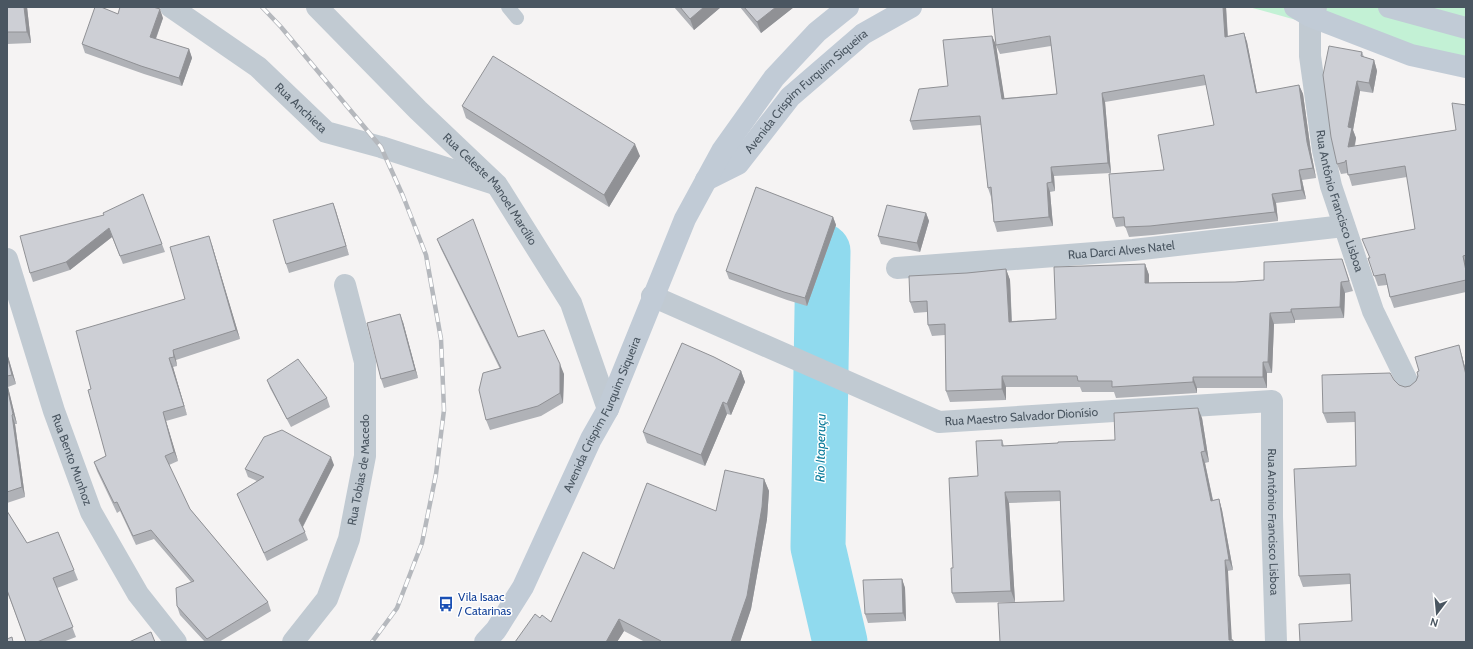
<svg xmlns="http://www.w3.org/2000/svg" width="1473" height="649" font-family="Cabin,sans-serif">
	<rect width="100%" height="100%" fill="#f5f3f3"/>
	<path fill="#c3f1d5" d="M1249,7H1466V67Z"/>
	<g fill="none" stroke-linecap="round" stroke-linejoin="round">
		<path stroke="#90daee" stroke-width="55" d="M823,251L818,547L840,642"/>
		<path stroke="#c1cad2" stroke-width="14" d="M508,7L517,18"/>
		<g stroke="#c1cad2" stroke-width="22">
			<path id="s1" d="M171,7L258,67L326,132L381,147L492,183"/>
			<path id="s2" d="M317,7L418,110L497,185L571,303L608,409"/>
			<path id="s3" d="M1316,7L1310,16V56L1323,150L1331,186L1373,311L1409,385"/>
			<path id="s4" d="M7,259L54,411L91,512L138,594L176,642"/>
			<path id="s5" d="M897,268L1133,250L1344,226"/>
			<path id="s6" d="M652,296L939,422L1272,401V517L1276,642"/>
			<path id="s7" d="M293,642L327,599L349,539L365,456V362L345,285"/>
		</g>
		<g stroke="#c1cbd6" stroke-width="22">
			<path d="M1295,7L1310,16L1411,55L1466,67"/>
			<path d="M1389,7L1466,28"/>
			<path id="s8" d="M706,180L738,164L790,97L863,34L911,7"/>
			<path id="s9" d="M485,642L496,630L523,587L591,439L608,409L685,219L722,151L774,78L817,32L848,7"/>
		</g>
		<g stroke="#b5b8bd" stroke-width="4.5">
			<path id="rail" d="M262,7L281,27L381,147L403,196L426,255L441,339L444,410L436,474L422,543L397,608L372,642"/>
		</g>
		<use href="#rail" stroke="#fff" stroke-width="3" stroke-dasharray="9" stroke-linecap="butt"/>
	</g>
	<path fill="#b0b2b7" d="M7,7H27L31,43L7,44Z
		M674,7H721L694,30Z
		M740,7H794L761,33Z
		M1226,7L1228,36L1244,33L1247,42L1257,93L1299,85L1303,94L1311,152L1316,178L1302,180L1306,199L1276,203L1278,221L1153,235L1129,237L1125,226L1116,227L1113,218L1214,125L1206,85L1105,102L1111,173L1054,176L1055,191L1050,192L1053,226L997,232L994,222L991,197L988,188L981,125L913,130L910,121L948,86L992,36L996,45L1004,98L1057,94L1051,46L1000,54L996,45Z
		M118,14L163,18L156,39L189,49L192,58L182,86L144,74L85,53L82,44Z
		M1362,52L1364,57L1374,60L1377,71L1373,93L1360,91L1353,130L1356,138L1355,146L1456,130L1466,105V292L1394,308L1390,297L1387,285L1378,286L1368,258H1369L1415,229L1407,177L1352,186L1348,173L1341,174L1337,164Z
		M462,106L640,156L609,207L466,118Z
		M143,194L165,252L123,264L112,237L70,270L33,282L30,273L104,215Z
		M333,203L349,255L289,273L286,264Z
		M926,213L929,221L920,252L881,244L878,236Z
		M833,217L836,225L807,306L787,300L729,279L726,271Z
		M437,239L518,337L564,374L563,403L541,416L490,430L486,420L500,369L441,249Z
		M212,245L240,339L176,360L177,366L173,367L187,415L166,421L178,461L169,465L190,509L268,602L271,611L219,642H205L180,615L177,606L191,582L154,539L136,545L120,511L117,513L97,471L94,462L106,456L91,389L185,299Z
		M1342,259L1353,291L1345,293L1344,318L1295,320V323L1274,324L1272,373H1267V388H1197V393L1116,398L1114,392H1082L1080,387H1006V400L950,402L946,391L945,335L932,336L928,325L927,312L914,313L910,302L967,273L1006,269L1010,280L1012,321L1056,319L1145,264L1149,275V283L1235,282L1264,280Z
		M403,322L418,378L384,388L381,379Z
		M7,353L16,384L8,387L17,424H15L25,497L7,503Z
		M1462,356L1466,371V642L1352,621L1350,584L1303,587L1299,576L1356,466L1355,422L1327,423L1323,413L1394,380L1399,385L1405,387L1410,386L1416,381L1419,371Z
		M741,371L745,382L731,415L727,414L705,466L647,443L643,432Z
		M267,380L327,398L330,407L291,427L270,388Z
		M1202,418L1209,462L1205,463L1213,500L1219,499L1222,510L1233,570L1064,601L1060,501L1009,503L1015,602L956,603L952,593L953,568L978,476L1002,440L1004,446L1115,440Z
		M334,465L303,527L308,540L267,561L241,502L237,494L257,481L248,477L245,469Z
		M764,479L769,491L767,519L751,609L740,642H645L624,631L617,642H515L540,618L551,622L614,569L716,511Z
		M7,511L27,543L74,570L78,580L57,588L76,637L63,642H26L11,602L7,592Z
		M902,579L905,588L906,621L868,623L865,614Z"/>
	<path fill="#909195" d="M24,7H27L31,43L27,32Z
		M704,7H721L694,30L690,19Z
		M776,7H794L761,33L757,22Z
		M1223,7H1226L1228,46L1225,37Z
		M160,9L163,18L153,46L150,37Z
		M1244,33L1247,42L1259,103L1256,93Z
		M992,36L996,45L1006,108L1002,99Z
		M189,49L192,58L182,86L179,78Z
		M1374,60L1377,71L1373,93L1369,83Z
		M1357,81L1360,91L1353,130L1356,138L1352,158L1348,147V127Z
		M1299,85L1303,94L1311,152L1316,178L1313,168L1307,142Z
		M1102,93L1105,102L1111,173L1108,163Z
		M635,144L640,156L609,207L604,195Z
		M1051,167L1054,176L1055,191L1052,182Z
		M1299,170L1302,180L1306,199L1302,190Z
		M1047,183L1050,192L1053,226L1049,217Z
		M1272,194L1276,203L1278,221L1275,212Z
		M333,203L336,211L349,255L346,246Z
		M926,213L929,221L920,252L917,243Z
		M833,217L836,225L807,306L805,298Z
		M109,228L112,237L70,270L66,262Z
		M209,236L212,245L240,339L236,330Z
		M1463,256L1466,265V271Z
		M1145,264L1149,275V294L1145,283Z
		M1006,269L1010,280L1012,333L1009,322Z
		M1341,282L1345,293L1344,318L1340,307Z
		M1291,309L1295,320V323L1291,312Z
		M1270,313L1274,324L1272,373L1268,362Z
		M400,314L403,322L418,378L415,370Z
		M1459,345L1462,356L1466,371V375Z
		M173,350L176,360L177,366L174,357Z
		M7,353L16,384L12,375L7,356Z
		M169,358L173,367L187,415L184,406Z
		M1263,362L1267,373V388L1263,377Z
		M560,364L564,374L563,403L560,393Z
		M741,371L745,382L731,415L727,404Z
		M1002,376L1006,387V400L1002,389Z
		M1193,377L1197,388V393L1193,382Z
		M7,383L8,387L17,424L13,414L7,387Z
		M723,402L727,414L705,466L701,455Z
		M1198,408L1202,418L1209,462L1205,451Z
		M163,412L166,421L178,461L174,452Z
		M12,415L15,424L25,497L22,487Z
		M1201,452L1205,463L1215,511L1211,501Z
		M331,457L334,465L302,528L299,520Z
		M764,479L769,491L767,519L751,609L740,642H731Z
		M1005,492L1009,503L1015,602L1011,591Z
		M1219,499L1222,510L1233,570L1229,560Z
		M1225,560L1228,571L1232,642L1229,640Z
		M902,579L905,588L906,621L903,613Z
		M619,619L624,631L617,642H606Z"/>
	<path fill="#cdcfd5" stroke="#909195" d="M7,7H24L27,32H7Z
		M95,7H101L118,14L120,7H153L160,9L150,37L189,49L179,78L141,66L82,44Z
		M680,7H704L690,19Z
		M744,7H776L757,22Z
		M992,7H1223L1225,37L1244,33L1256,93L1299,85L1307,142L1313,168L1299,170L1302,190L1272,194L1275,212L1150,226L1125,227L1124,217L1113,218L1109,174L1164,170L1158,135L1214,125L1204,75L1102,93L1108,163L1051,167L1052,182L1047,183L1049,217L994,222L991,187L988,188L980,116L910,121L919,89L948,86L943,40L992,36L1002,99L1057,94L1050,36L996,45Z
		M1329,46L1362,52L1361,56L1374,60L1369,83L1357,81L1348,127L1352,128L1348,147L1456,130L1452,103L1466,105V255L1463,256L1466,271V280L1390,297L1385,274L1374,276L1368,258H1370L1362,239L1415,229L1405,166L1348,175L1346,160L1345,162L1337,164L1331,137L1323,75Z
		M493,56L635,144L604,195L462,106Z
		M756,187L833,217L805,298L784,292L726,271Z
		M143,194L162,244L120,256L109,228L66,262L30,273L20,236L104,215L103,213Z
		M333,203L346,246L286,264L273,220Z
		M887,205L926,213L917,243L878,236Z
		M473,219L518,337L544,330L560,364V393L538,406L486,420L479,390L483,373L501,368L437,239Z
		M209,236L236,330L173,350L174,357L169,358L184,406L163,412L174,452L165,456L190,509L268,602L207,639L177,606L176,588L194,581L151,530L133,536L117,502L114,503L94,462L106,456L88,390L91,389L76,331L185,299L170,247Z
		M1342,259L1349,281L1341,282L1340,307L1291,309V312L1270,313L1268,362H1263V377H1193V382L1112,387V381H1078L1077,376H1002V389L946,391L945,324L928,325L927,301L910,302L909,276L967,273L1006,269L1009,322L1056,319L1054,267L1145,264V283L1235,282L1264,280V262Z
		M400,314L415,370L381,379L367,323Z
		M682,343L714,357L741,371L727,404L723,402L701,455L643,432Z
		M1459,345L1466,375V642H1300L1299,624L1352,621L1350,574L1299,576L1294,469L1356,466L1355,412L1323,413L1322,375L1390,373L1394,380L1399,385L1405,387L1410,386L1416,381L1418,376L1417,372L1419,371L1415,357Z
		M7,356L12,375L7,376Z
		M298,359L327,398L287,419L267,380Z
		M7,387L13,414L12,415L22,487L7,492Z
		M1198,408L1205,451L1201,452L1211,501L1219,499L1229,560H1225L1229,640H1233V642H1000L998,603L1064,601L1060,491L1005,492L1011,591L952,593L951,568H953L949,478L978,476L976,441L1002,440V446L1058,443V442L1115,440L1114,413Z
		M282,430L331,457L299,520L305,532L264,553L237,494L264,477L245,469L264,437Z
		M725,470L764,479L762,507L747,596L731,642H661V641L619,619L606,642H515L535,614L540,618L542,615L551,622L583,552L614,569L647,483L716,511Z
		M7,511L27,543L58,532L74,570L53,578L73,627L37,642H26L7,590Z
		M902,579L903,613L865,614L863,580Z
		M151,632L155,642H129Z
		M12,637L13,642H7V639Z"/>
	<defs>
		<g id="bus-bare" transform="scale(1.2)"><path d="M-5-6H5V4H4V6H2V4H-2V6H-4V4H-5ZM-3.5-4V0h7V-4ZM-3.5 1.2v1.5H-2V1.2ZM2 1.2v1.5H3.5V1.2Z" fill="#1a4fb4" stroke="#fff" stroke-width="2.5" paint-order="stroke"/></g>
	</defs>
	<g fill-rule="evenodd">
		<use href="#bus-bare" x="446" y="604"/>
	</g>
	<g text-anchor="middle" stroke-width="3" stroke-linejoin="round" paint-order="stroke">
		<g font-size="12" fill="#4a5661" stroke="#fff">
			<text dy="4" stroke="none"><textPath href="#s8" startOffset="136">Avenida Crispim Furquim Siqueira</textPath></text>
			<text dy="4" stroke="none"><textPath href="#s1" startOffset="165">Rua Anchieta</textPath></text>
			<text dy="4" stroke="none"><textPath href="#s2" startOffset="252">Rua Celeste Manoel Marcílio</textPath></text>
			<text dy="4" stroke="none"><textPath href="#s3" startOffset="199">Rua Antônio Francisco Lisboa</textPath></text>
			<text dy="4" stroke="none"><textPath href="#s5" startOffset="225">Rua Darci Alves Natel</textPath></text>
			<text dy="4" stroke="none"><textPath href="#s9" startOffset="257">Avenida Crispim Furquim Siqueira</textPath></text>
			<text dy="4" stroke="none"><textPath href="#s6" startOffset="396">Rua Maestro Salvador Dionísio</textPath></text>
			<text dy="4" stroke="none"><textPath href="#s4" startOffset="211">Rua Bento Munhoz</textPath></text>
			<text dy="4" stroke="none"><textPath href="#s7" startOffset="189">Rua Tobias de Macedo</textPath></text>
			<text dy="4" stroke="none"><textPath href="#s6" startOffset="768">Rua Antônio Francisco Lisboa</textPath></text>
		</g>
		<g font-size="12" fill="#164399" stroke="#fff" text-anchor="start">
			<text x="458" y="601">Vila Isaac<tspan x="458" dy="14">/ Catarinas</tspan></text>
		</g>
		<g font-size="13" font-style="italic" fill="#0c7c9b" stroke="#fff">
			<text transform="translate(820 448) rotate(-89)" y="5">Rio Itaperuçu</text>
		</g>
	</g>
	<rect width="1473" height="649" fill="none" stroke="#4a5661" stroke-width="16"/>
	<g transform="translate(1437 613) rotate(196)" stroke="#ffffff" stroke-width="3" paint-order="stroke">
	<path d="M0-3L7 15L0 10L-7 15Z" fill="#4a5661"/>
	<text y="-6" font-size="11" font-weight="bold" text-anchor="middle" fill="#4a5661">N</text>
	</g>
</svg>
